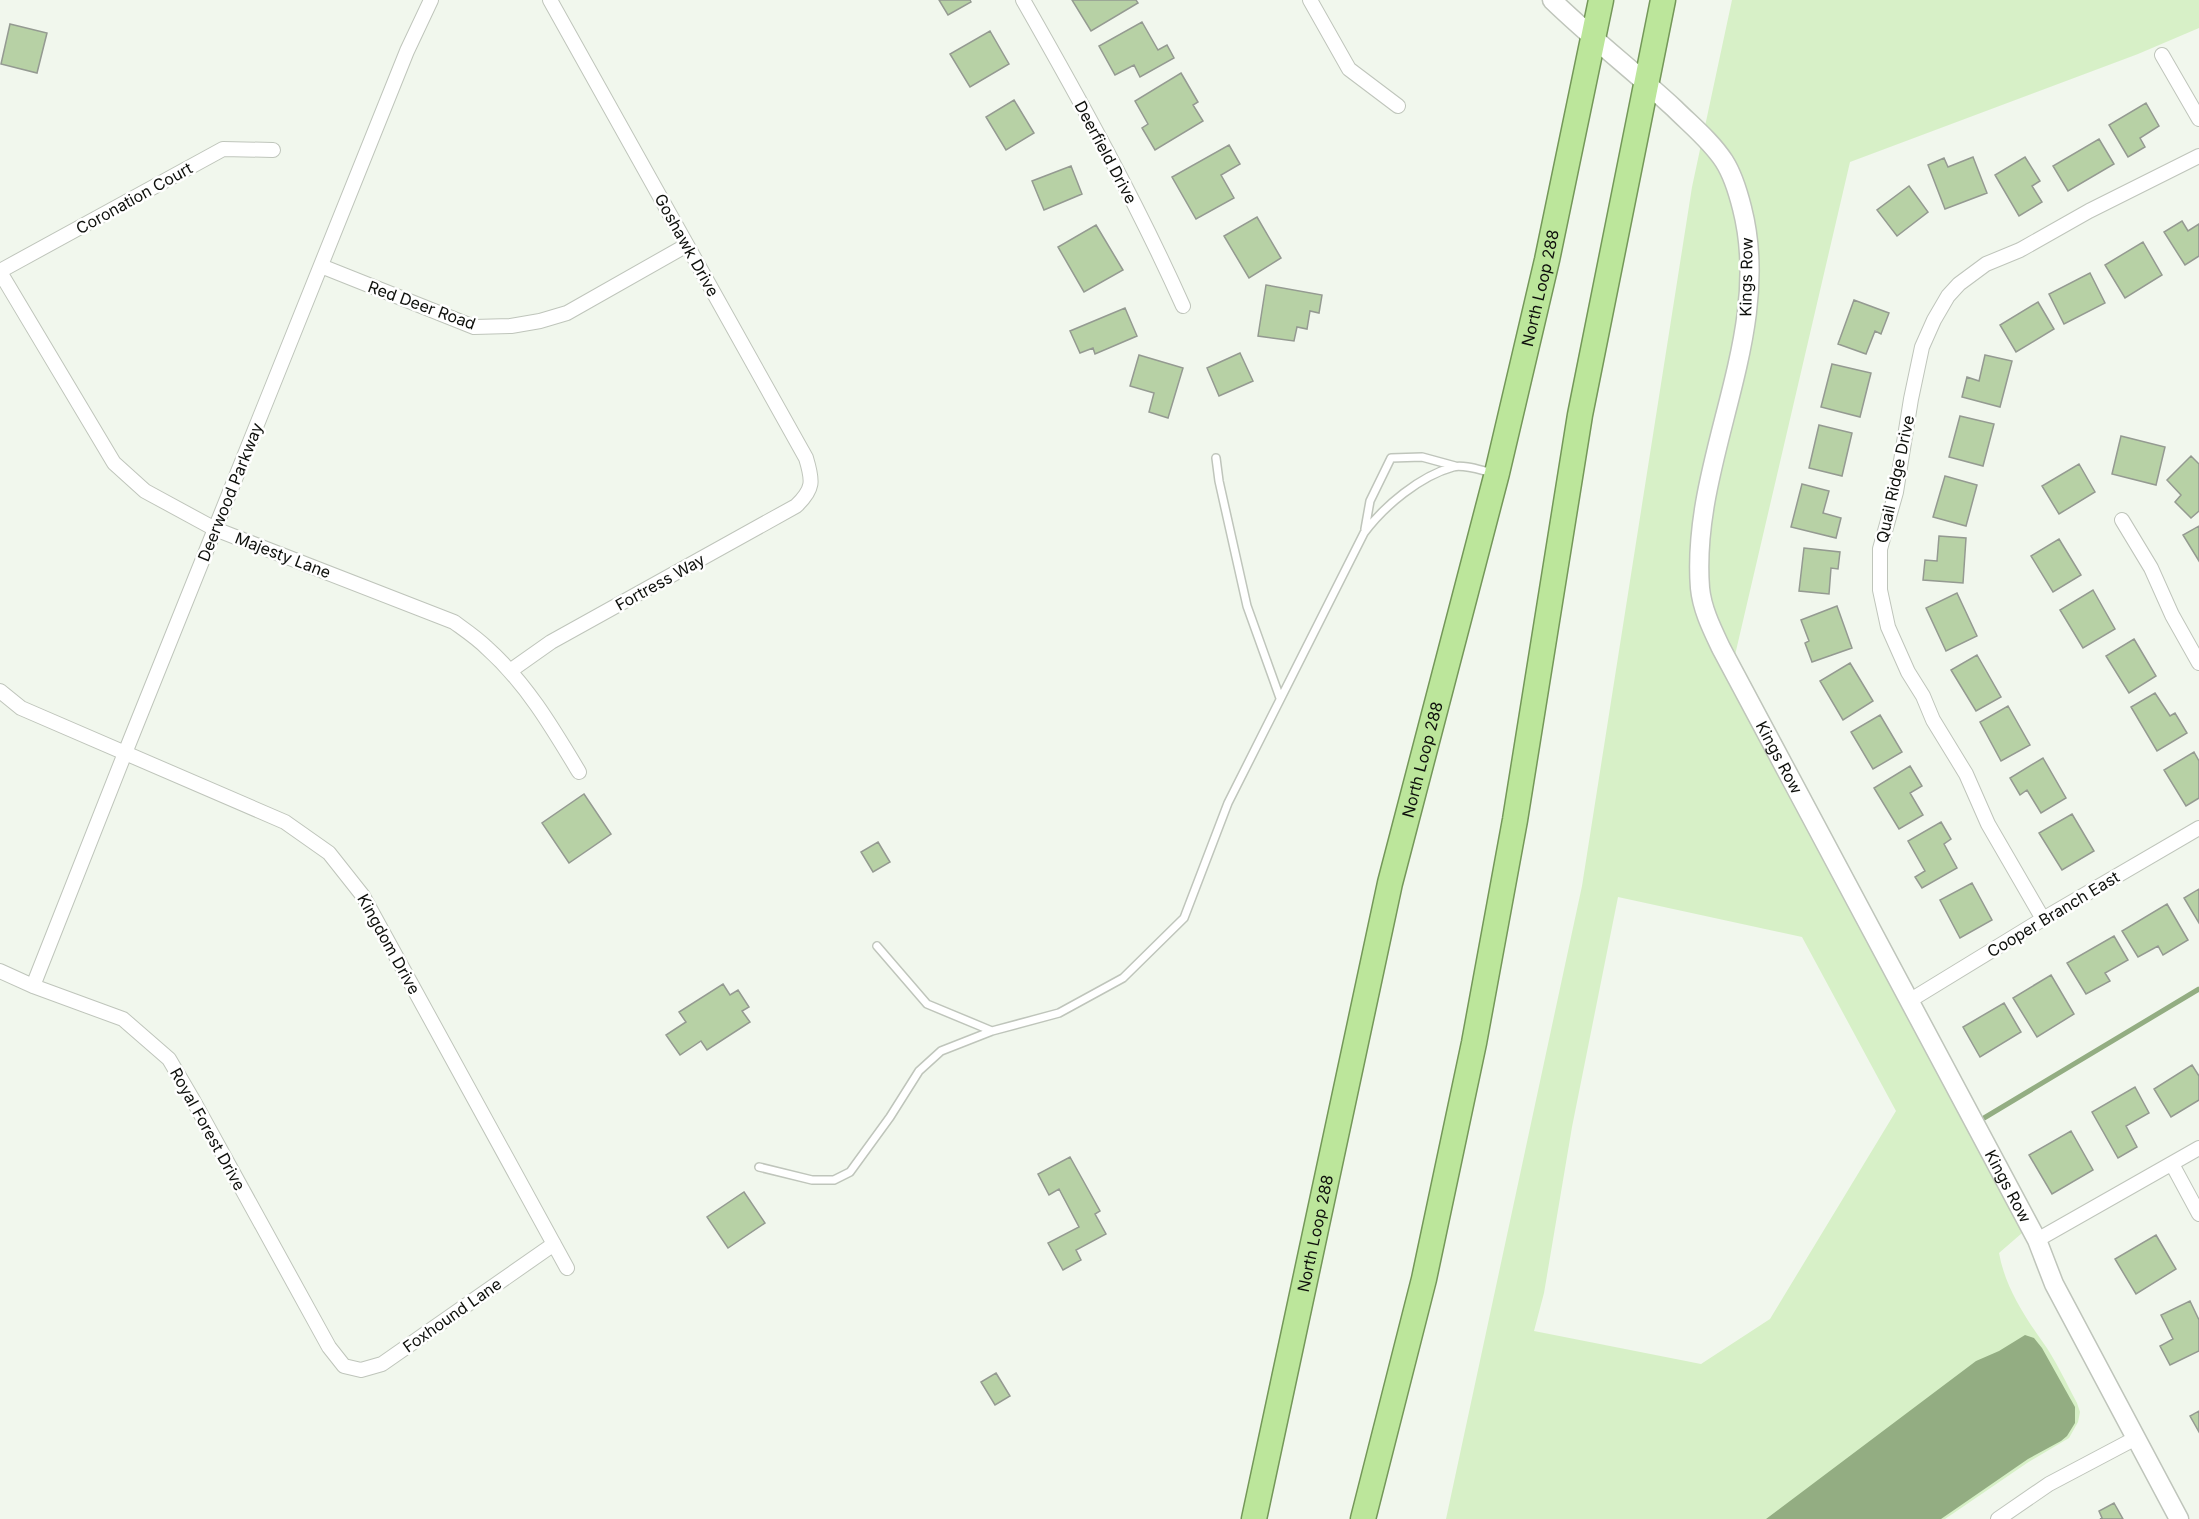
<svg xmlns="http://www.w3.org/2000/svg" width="2199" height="1519" font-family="Inter,sans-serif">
	<rect width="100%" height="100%" fill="#f1f7ed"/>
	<path fill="#d7f0c7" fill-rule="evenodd" d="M1732,0H2199V28L2138,54L1850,162L1732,668L2029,1227L1999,1253C2005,1286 2023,1314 2042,1341C2056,1360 2066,1383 2077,1403L2080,1412L2078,1422L2069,1438L2027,1463L1945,1519H1446L1582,886L1692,187ZM1618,897L1802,937L1896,1111L1770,1319L1701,1364L1534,1331L1544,1293L1572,1127Z"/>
	<path fill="#93ad82" d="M2025,1335L2034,1338L2042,1348L2075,1407V1423L2067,1436L2061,1441L2028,1459L1941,1519H1766L1976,1361L1999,1351Z"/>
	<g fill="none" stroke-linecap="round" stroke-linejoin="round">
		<path stroke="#93ad82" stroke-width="5" d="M1984,1118L2199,989"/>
	</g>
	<path fill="#b7d1a5" stroke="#949a91" stroke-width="1.5" d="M939,0H970L971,2L948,15Z
		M1072,0H1136L1138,3L1091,31Z
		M1142,22L1158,50L1167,45L1174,58L1140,77L1134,65L1115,75L1099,46Z
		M10,24L47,33L37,73L1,64Z
		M990,31L1009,64L970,87L950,54Z
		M1181,73L1198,102L1193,105L1203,121L1155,150L1142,128L1148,124L1135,101Z
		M1014,100L1034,133L1006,150L986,117Z
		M2146,103L2159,126L2140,138L2145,147L2128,157L2109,125Z
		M2099,139L2114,164L2068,191L2053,166Z
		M1229,145L1240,164L1221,175L1234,198L1196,219L1172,177Z
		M1973,157L1987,193L1945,209L1928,165L1944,158L1948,167Z
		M2025,157L2040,181L2032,186L2042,202L2019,216L1995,175Z
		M1071,166L1082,194L1044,210L1032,181Z
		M1909,186L1928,212L1897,236L1877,210Z
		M1257,217L1281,258L1249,278L1224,236Z
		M2182,221L2188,231L2199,224V256L2185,265L2164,232Z
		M1096,225L1123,270L1084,292L1058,247Z
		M2143,242L2162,275L2125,298L2105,265Z
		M2090,273L2105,303L2064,324L2049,294Z
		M1266,285L1322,295L1319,313L1310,311L1307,329L1297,327L1294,341L1258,336Z
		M1854,300L1889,313L1881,334L1875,331L1866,354L1838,344Z
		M2038,302L2054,329L2016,352L2000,325Z
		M1125,308L1137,336L1095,354L1093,348L1080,353L1070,331Z
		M1240,353L1253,381L1219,396L1207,368Z
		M1139,355L1183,368L1168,418L1149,412L1154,393L1130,386Z
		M1985,355L2012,361L2000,407L1962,397L1967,377L1979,381Z
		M1832,364L1871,373L1860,417L1821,407Z
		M1960,416L1994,424L1983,466L1949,457Z
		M1819,425L1852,433L1842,476L1809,468Z
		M2121,436L2165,447L2156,485L2112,474Z
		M2191,456L2199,464V511L2191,518L2175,502L2181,495L2167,480Z
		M2079,464L2095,492L2059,514L2042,486Z
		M1945,476L1977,485L1966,526L1933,517Z
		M1802,484L1829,491L1823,513L1841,518L1836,538L1791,527Z
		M2199,526V561L2183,535Z
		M1939,536L1966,538L1963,583L1923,580L1925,560L1937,561Z
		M2059,539L2081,575L2053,592L2031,556Z
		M1804,548L1840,552L1838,569L1831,568L1829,594L1799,591Z
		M2093,590L2115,629L2083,648L2060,610Z
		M1957,593L1977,636L1946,651L1926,608Z
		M1837,606L1852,648L1812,662L1805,643L1809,641L1801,620Z
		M2134,639L2156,676L2129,693L2106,656Z
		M1977,655L2001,697L1976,711L1951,670Z
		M1850,663L1873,701L1843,720L1820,681Z
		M2155,693L2170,716L2175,713L2187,733L2157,751L2131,707Z
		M2008,706L2030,745L2001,761L1980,722Z
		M1880,715L1902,752L1873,769L1851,732Z
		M2194,752L2199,761V798L2186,806L2164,770Z
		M2043,758L2066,798L2041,813L2027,790L2020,795L2010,778Z
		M1910,766L1922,786L1910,793L1923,815L1899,829L1874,788Z
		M584,794L611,834L569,863L542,823Z
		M2072,814L2094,851L2062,870L2039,833Z
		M1941,822L1951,839L1944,844L1957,868L1922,888L1915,877L1925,871L1908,841Z
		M878,842L890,862L873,872L861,852Z
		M1972,883L1992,920L1960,938L1940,900Z
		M2199,889V923L2184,898Z
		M2167,904L2188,940L2163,955L2158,946L2138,957L2122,931Z
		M2114,936L2128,960L2105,973L2110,981L2086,994L2067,963Z
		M2051,975L2074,1014L2037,1037L2013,998Z
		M723,984L730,995L738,990L749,1007L742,1011L750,1022L707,1050L701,1041L680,1055L666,1035L686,1022L679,1012Z
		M2004,1003L2021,1032L1980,1057L1963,1027Z
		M2192,1065L2199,1076V1100L2171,1117L2154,1089Z
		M2135,1087L2149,1113L2126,1126L2137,1147L2118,1158L2092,1112Z
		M2071,1131L2093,1170L2052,1194L2029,1155Z
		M1070,1157L1100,1211L1095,1214L1106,1234L1076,1250L1081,1260L1063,1270L1048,1243L1079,1227L1059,1189L1049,1195L1038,1174Z
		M744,1192L765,1223L728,1248L707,1217Z
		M2156,1235L2176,1269L2136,1294L2115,1259Z
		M2190,1301L2199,1320V1351L2170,1365L2160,1346L2173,1339L2161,1315Z
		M996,1373L1010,1396L995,1405L981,1382Z
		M2199,1411V1432L2190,1416Z
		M2114,1503L2123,1519H2100L2102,1518L2099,1511Z"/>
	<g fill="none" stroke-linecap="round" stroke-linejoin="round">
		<g stroke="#bfc5bb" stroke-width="10">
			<path id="service" d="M1216,458L1219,481L1247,606L1280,698
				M1365,529L1370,501L1391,458L1422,457L1455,466
				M877,946L927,1004L992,1031L1059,1013L1123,978L1184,918L1228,803L1364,533C1384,506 1420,476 1453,467C1464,464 1483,471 1494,473
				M759,1167L812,1180H834L850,1172L890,1117L919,1071L941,1051L992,1031"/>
		</g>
		<g stroke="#bfc5bb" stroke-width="16">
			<path id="minor" d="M1023,0C1080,100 1136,201 1183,306
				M1310,0L1349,69L1398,106
				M2162,55L2199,119
				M321,266L474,327L511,326L540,321L567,313L687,245
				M0,271L223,149L273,150
				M0,272L114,463L145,491L215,529L454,622C465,630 477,638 487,648C526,683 552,727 579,772
				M2122,520L2151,568L2172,615L2199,663
				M510,671L551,642L796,506C814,489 813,481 806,458L550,0
				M0,691L21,708L285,822L329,853L363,896L567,1268
				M2043,919L1988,824L1966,774L1933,720L1923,696L1908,672L1888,627L1880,590V549L1896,492L1911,399L1922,347L1934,320L1948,296L1959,284L1986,264L2020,250L2089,211L2199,156
				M0,971L33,986L123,1019L169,1059L193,1100L329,1347L344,1366L361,1370L382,1364L554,1244
				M33,986L125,753L407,51L431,0
				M1909,1001L2043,919L2199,828
				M2172,1164L2199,1214
				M2037,1240L2199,1148
				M1998,1519L2049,1484L2136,1438"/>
		</g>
		<g stroke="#bfc5bb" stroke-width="21">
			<g id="tertiary">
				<path id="s1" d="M1552,0C1591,38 1634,71 1674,108C1691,125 1711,141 1724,161C1733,175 1738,192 1742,208C1775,336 1690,460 1700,588C1702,609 1712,629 1721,648L2037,1240L2054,1284L2179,1519"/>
			</g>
		</g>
		<g stroke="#749759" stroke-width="27">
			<g id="trunk">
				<path id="s2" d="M1254,1519L1390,883L1497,473L1547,260L1601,0"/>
				<path d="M1363,1519L1424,1279L1474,1043L1515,820L1580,415L1663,0"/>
			</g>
		</g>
		<use href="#service" stroke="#fff" stroke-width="7"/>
		<use href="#minor" stroke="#fff" stroke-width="14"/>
		<use href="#tertiary" stroke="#fff" stroke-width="18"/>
		<use href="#trunk" stroke="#bce69b" stroke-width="24"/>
	</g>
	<g text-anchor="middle" stroke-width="5" stroke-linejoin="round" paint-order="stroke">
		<g font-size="16" fill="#0e100c" stroke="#fff">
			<text transform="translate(1106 152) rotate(62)" y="6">Deerfield Drive</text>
			<text transform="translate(134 198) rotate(-29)" y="6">Coronation Court</text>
			<text transform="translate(687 245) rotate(61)" y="6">Goshawk Drive</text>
			<text transform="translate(1746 277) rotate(-89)" y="6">Kings Row</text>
			<text dy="6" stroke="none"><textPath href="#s2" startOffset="1264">North Loop 288</textPath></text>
			<text transform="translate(422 305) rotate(20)" y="6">Red Deer Road</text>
			<text transform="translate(1895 479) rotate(-78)" y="6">Quail Ridge Drive</text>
			<text transform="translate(230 492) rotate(-68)" y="6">Deerwood Parkway</text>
			<text transform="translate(283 555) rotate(21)" y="6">Majesty Lane</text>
			<text transform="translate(660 582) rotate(-29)" y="6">Fortress Way</text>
			<text dy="6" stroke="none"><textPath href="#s1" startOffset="860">Kings Row</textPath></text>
			<text dy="6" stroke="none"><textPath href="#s2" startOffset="778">North Loop 288</textPath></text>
			<text transform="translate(2053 914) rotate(-31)" y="6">Cooper Branch East</text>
			<text transform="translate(389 944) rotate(61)" y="6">Kingdom Drive</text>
			<text transform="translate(208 1129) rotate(61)" y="6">Royal Forest Drive</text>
			<text dy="6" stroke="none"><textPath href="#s1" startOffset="1346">Kings Row</textPath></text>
			<text dy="6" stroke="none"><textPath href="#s2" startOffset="292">North Loop 288</textPath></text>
			<text transform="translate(452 1315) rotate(-35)" y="6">Foxhound Lane</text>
		</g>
	</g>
</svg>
